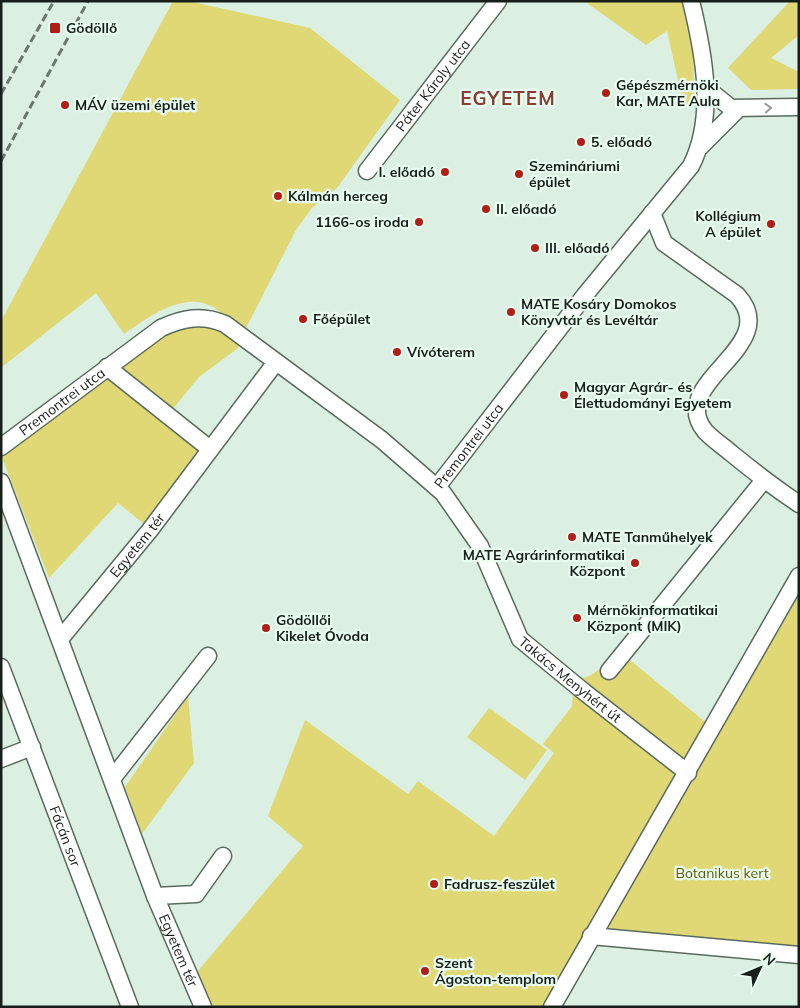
<svg xmlns="http://www.w3.org/2000/svg" width="800" height="1008" font-family="Mulish,sans-serif">
	<rect width="100%" height="100%" fill="#dbf0e2"/>
	<path fill="#dfd875" d="M173,1H188L310,28L400,100L337,188L312,208L296,230L244,332C234,324 224,314 213,307C184,290 147,318 124,334L96,293L2,367L1,370V321Z
		M584,1H682L693,41L694,106L683,102L667,31L646,45Z
		M790,1H799V35L771,58L799,72V89L751,90L728,68Z
		M182,325L222,327L242,343L237,349L199,377L163,421L203,455L149,528L118,503L49,578L1,455L164,333Z
		M799,592V955L599,931L554,1007H205L192,978L303,846L268,816L305,720L408,794L418,781L494,836L554,753L543,744L572,706L574,681C594,677 605,665 619,651L715,730Z
		M188,696L194,763L142,834L125,787Z
		M489,708L547,750L525,780L467,737Z"/>
	<g fill="none" stroke-linecap="round" stroke-linejoin="round">
		<g stroke="#586a5e" stroke-width="19">
			<g id="minor">
				<path d="M704,86L731,108L799,107"/>
				<path d="M700,147L738,109"/>
				<path id="s1" d="M367,171L498,1"/>
				<path d="M652,213L664,243L737,295C785,347 665,382 705,431C712,439 723,446 731,453C753,471 775,488 799,504"/>
				<path d="M107,367L210,449"/>
				<path id="s2" d="M1,447L161,328C183,318 202,314 225,324L382,440L443,493L480,546L520,639L583,691L688,773"/>
				<path id="s3" d="M1,482L155,896L203,1007"/>
				<path id="s4" d="M437,487L585,295L691,166C716,116 704,54 691,1"/>
				<path id="s5" d="M61,638L150,530L276,362"/>
				<path id="s6" d="M1,667L130,1007"/>
				<path d="M609,671L764,480"/>
				<path d="M1,759L32,747"/>
				<path d="M112,779L208,656"/>
				<path d="M155,896L196,894L223,856"/>
				<path d="M591,936L799,955"/>
				<path d="M552,1007L799,576"/>
			</g>
		</g>
		<use href="#minor" stroke="#fff" stroke-width="16"/>
		<path stroke="#6a776e" stroke-width="3" stroke-dasharray="8 4" stroke-linecap="butt" d="M1,94L54,1
			M1,161L88,1"/>
	</g>
	<defs><path id="oneway-chevron" d="M-2-3.5L2.5 0L-2 3.5" fill="none" stroke-width="1.6" stroke-linecap="round" stroke-linejoin="round" transform="scale(1.25)"/></defs>
	<use stroke="#979a98" href="#oneway-chevron" transform="translate(768 108) rotate(-3)"/>
	<g fill="#af1f18" stroke="#e8fdef" stroke-width="2">
		<rect x="49" y="22" width="12" height="12" rx="2.5"/>
		<circle cx="606" cy="93" r="5"/>
		<circle cx="65" cy="105" r="5"/>
		<circle cx="581" cy="142" r="5"/>
		<circle cx="445" cy="172" r="5"/>
		<circle cx="519" cy="174" r="5"/>
		<circle cx="278" cy="196" r="5"/>
		<circle cx="486" cy="209" r="5"/>
		<circle cx="419" cy="222" r="5"/>
		<circle cx="771" cy="224" r="5"/>
		<circle cx="535" cy="248" r="5"/>
		<circle cx="511" cy="312" r="5"/>
		<circle cx="303" cy="319" r="5"/>
		<circle cx="397" cy="352" r="5"/>
		<circle cx="564" cy="395" r="5"/>
		<circle cx="572" cy="537" r="5"/>
		<circle cx="635" cy="563" r="5"/>
		<circle cx="577" cy="618" r="5"/>
		<circle cx="266" cy="628" r="5"/>
		<circle cx="434" cy="884" r="5"/>
		<circle cx="425" cy="971" r="5"/>
	</g>
	<g text-anchor="middle" stroke-width="4.5" stroke-linejoin="round" paint-order="stroke">
		<g font-size="14" font-weight="bold" fill="#181f1a" stroke="#e8fdef" text-anchor="start">
			<text x="66" y="33">Gödöllő</text>
			<text x="616" y="90">Gépészmérnöki<tspan x="616" dy="16">Kar, MATE Aula</tspan></text>
			<text x="75" y="110">MÁV üzemi épület</text>
			<text x="591" y="147">5. előadó</text>
			<text x="529" y="171">Szemináriumi<tspan x="529" dy="16">épület</tspan></text>
			<text x="435" y="177" text-anchor="end">I. előadó</text>
			<text x="288" y="201">Kálmán herceg</text>
			<text x="496" y="214">II. előadó</text>
			<text x="761" y="221" text-anchor="end">Kollégium<tspan x="761" dy="16">A épület</tspan></text>
			<text x="409" y="227" text-anchor="end">1166-os iroda</text>
			<text x="545" y="253">III. előadó</text>
			<text x="521" y="309">MATE Kosáry Domokos<tspan x="521" dy="16">Könyvtár és Levéltár</tspan></text>
			<text x="313" y="324">Főépület</text>
			<text x="407" y="357">Vívóterem</text>
			<text x="574" y="392">Magyar Agrár- és<tspan x="574" dy="16">Élettudományi Egyetem</tspan></text>
			<text x="582" y="542">MATE Tanműhelyek</text>
			<text x="625" y="560" text-anchor="end">MATE Agrárinformatikai<tspan x="625" dy="16">Központ</tspan></text>
			<text x="587" y="615">Mérnökinformatikai<tspan x="587" dy="16">Központ (MIK)</tspan></text>
			<text x="276" y="625">Gödöllői<tspan x="276" dy="16">Kikelet Óvoda</tspan></text>
			<text x="444" y="889">Fadrusz-feszület</text>
			<text x="435" y="968">Szent<tspan x="435" dy="16">Ágoston-templom</tspan></text>
		</g>
		<g font-size="14" fill="#181f1a" stroke="#e8fdef">
			<text dy="5" stroke="none"><textPath href="#s1" startOffset="108">Páter Károly utca</textPath></text>
			<text dy="5" stroke="none"><textPath href="#s2" startOffset="76">Premontrei utca</textPath></text>
			<text dy="5" stroke="none"><textPath href="#s4" startOffset="52">Premontrei utca</textPath></text>
			<text dy="5" stroke="none"><textPath href="#s5" startOffset="120">Egyetem tér</textPath></text>
			<text dy="5" stroke="none"><textPath href="#s2" startOffset="772">Takács Menyhért út</textPath></text>
			<text dy="5" stroke="none"><textPath href="#s6" startOffset="181">Fácán sor</textPath></text>
			<text dy="5" stroke="none"><textPath href="#s3" startOffset="501">Egyetem tér</textPath></text>
		</g>
		<g font-size="14" fill="#5f5909" stroke="#e8fdef">
			<text x="722" y="878">Botanikus kert</text>
		</g>
		<g font-size="19" font-weight="bold" letter-spacing="1" fill="#863e35" stroke="#e8fdef">
			<text x="508" y="105">EGYETEM</text>
		</g>
	</g>
	<rect width="800" height="1008" fill="none" stroke="#181f1a" stroke-width="5"/>
	<g transform="translate(760 968) rotate(46)" stroke="#e8fdef" stroke-width="4" paint-order="stroke">
	<path d="M0-4L9 19L0 12L-9 19Z" fill="#181f1a"/>
	<text y="-8" font-size="14" font-weight="bold" text-anchor="middle" fill="#181f1a">N</text>
	</g>
</svg>
